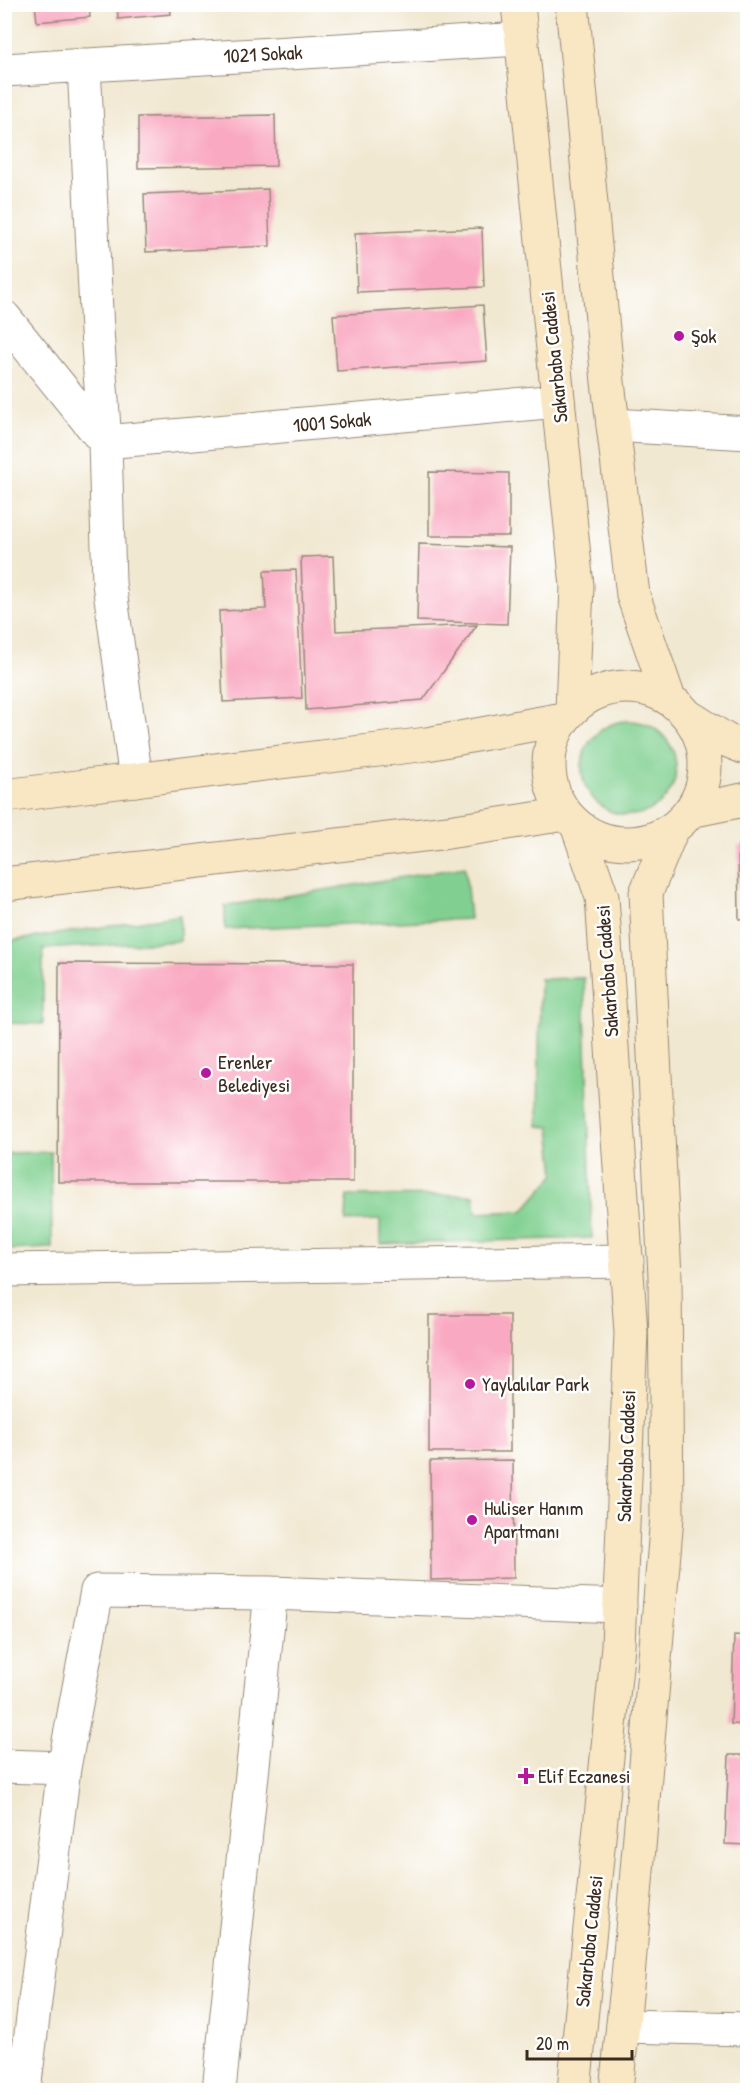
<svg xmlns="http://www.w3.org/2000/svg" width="752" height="2095" font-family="'Patrick Hand',sans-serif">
	<rect width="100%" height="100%" fill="#fff"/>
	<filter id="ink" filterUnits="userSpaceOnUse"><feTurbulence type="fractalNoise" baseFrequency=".0167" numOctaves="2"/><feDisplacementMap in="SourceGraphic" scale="12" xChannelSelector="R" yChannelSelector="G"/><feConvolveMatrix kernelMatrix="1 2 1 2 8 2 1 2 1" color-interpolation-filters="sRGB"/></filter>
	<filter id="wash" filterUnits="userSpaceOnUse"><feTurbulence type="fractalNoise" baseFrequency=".008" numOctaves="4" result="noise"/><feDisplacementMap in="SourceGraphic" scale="24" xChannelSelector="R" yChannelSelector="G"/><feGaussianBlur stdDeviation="1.35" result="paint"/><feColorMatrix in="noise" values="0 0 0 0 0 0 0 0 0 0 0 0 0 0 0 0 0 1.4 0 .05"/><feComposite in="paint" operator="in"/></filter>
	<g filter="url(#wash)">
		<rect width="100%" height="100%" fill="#f1e8d1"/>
		<path fill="#81d091" stroke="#5e7d58" stroke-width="1.5" d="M582 768a47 47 0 1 1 94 0a47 47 0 1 1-94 0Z
			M465,867L470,919L225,929V906Z
			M180,915V941L43,949V1024L5,1023V942Z
			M584,978L592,1238L380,1244V1220L346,1221L347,1196L474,1195L476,1213L523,1211L555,1174L550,1127L538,1126L540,979Z
			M51,1152L52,1248L5,1250V1153Z"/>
		<g id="blocks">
			<path fill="#f9aac2" d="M35,4H89L90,17L37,22Z
				M117,4H170L171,14L118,19Z
				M275,115L276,166L138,168V117Z
				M268,189L270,246L146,252L144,194Z
				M482,228L484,287L357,292L355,233Z
				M483,305L487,361L337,371L333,315Z
				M429,472L509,473V536H429Z
				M419,544L510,547L507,624L417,621Z
				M333,556L336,631L477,625L423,700L306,710L301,557Z
				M296,570L302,698L223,702L219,611L266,609L264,571Z
				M738,845H748V919H739Z
				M59,963L353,964V1182H58Z
				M429,1315H510V1452H429Z
				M513,1460L514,1578L431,1580L430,1461Z
				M734,1635L748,1636V1725L731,1724Z
				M729,1755H748V1845L725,1844Z"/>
		</g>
	</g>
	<g filter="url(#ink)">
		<use href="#blocks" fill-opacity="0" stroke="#968978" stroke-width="1.5"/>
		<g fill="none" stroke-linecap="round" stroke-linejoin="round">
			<g stroke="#968978" stroke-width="35">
				<path id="street" d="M84,65L97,331L105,442L109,583L136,780
					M4,70L522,39
					M4,317L105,442
					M613,425L748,433
					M105,442L558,401
					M4,1270L627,1261
					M4,1766L64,1768
					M623,2026L748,2029
					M24,2090L64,1768L97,1591L271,1593L620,1606
					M219,2090L271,1593"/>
			</g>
			<g stroke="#968978" stroke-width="35">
				<path id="secondary" d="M518,4L577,586L572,709
					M572,4L608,382L633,595L669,699
					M549 765a78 78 0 1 1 156 0a78 78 0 1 1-156 0Z
					M688,716L726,740L748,749
					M4,796L427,744L563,719
					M690,811L748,799
					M4,884L448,832L566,814
					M574,2090L618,1646L631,1333L602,897L577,825
					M616,2090L628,1977L667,1517L665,1277L646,893L672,829"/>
			</g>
			<use href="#street" stroke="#fff" stroke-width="33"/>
			<use href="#secondary" stroke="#f9e7c3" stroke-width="33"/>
		</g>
	</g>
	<g fill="#b5179e" stroke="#fff" stroke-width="2">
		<circle cx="679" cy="336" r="6"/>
		<circle cx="206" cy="1073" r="6"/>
		<circle cx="470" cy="1384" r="6"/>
		<circle cx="472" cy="1520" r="6"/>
		<path d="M523 1767h6v6h6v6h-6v6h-6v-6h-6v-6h6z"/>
	</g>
	<g text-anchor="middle" stroke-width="5" stroke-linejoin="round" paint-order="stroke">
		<g font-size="20" fill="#3b2a1e" stroke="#fff">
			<text transform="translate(263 54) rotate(-3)" y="7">1021 Sokak</text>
			<text transform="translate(554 357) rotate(-96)" y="7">Sakarbaba Caddesi</text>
			<text transform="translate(332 422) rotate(-5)" y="7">1001 Sokak</text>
			<text transform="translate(607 971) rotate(-94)" y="7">Sakarbaba Caddesi</text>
			<text transform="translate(626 1456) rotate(-88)" y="7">Sakarbaba Caddesi</text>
			<text transform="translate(589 1941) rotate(-84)" y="7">Sakarbaba Caddesi</text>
		</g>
		<g font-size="20" fill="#3b2a1e" stroke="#fff" text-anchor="start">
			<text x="691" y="343">Şok</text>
			<text x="218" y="1069">Erenler<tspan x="218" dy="23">Belediyesi</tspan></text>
			<text x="482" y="1391">Yaylalılar Park</text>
			<text x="484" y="1515">Huliser Hanım<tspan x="484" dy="23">Apartmanı</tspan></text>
			<text x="538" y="1783">Elif Eczanesi</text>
		</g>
	</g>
	<rect width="752" height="2095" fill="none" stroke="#fff" stroke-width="24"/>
	<path d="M527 2050v9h105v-9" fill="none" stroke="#3b2a1e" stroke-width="3"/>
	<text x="536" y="2050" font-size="18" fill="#3b2a1e" stroke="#ffffff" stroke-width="4.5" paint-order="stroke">20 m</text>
</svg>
